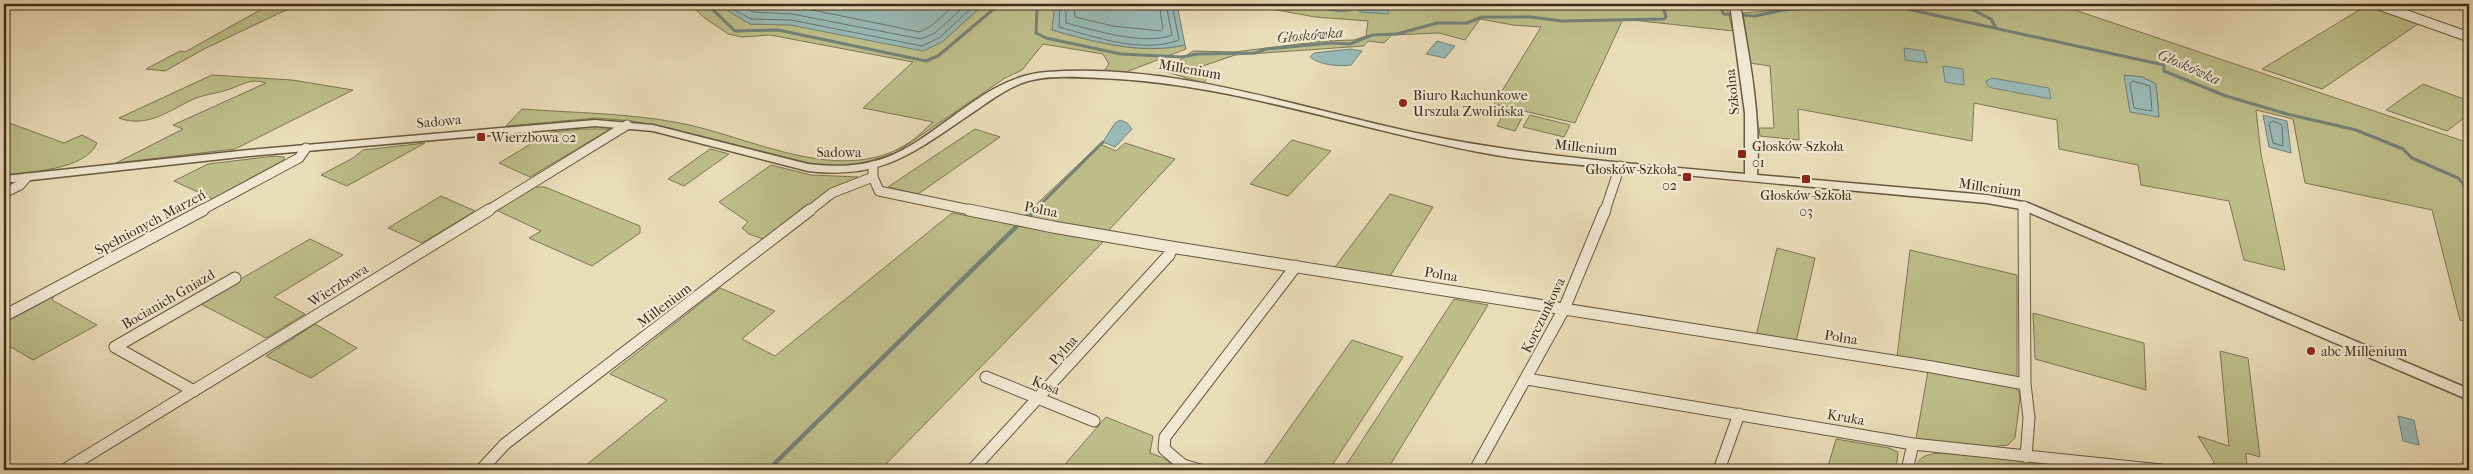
<svg xmlns="http://www.w3.org/2000/svg" width="2473" height="474" font-family="'IM FELL French Canon',serif">
	<rect width="100%" height="100%" fill="#e9dcb8"/>
	<filter id="stains"><feTurbulence type="fractalNoise" baseFrequency=".004" numOctaves="4"/><feColorMatrix values="0 0 0 0 .2 0 0 0 0 .09 0 0 0 0 .02 0 0 0 .5 -.17"/></filter>
	<radialGradient id="worn" r=".72"><stop offset=".6" stop-color="#630" stop-opacity="0"/><stop offset="1" stop-color="#630" stop-opacity=".3"/></radialGradient>
	<path fill="#bdbe8a" stroke="#7e7652" fill-rule="evenodd" d="M271,4H306L284,11L204,49L165,71L146,69L180,51L185,52Z
		M689,4H717L750,24L790,25L942,42L984,4H1055L1052,30C1095,42 1141,55 1185,45L1186,49L1126,72H1103L1109,64L1103,54L1043,44L1022,70L1005,78L895,153L854,166L817,165L665,127L631,121L597,118L506,126L522,109C575,113 628,113 680,123C752,137 842,188 910,142C919,136 926,128 933,122L863,108L913,62L770,35L742,37L728,34L706,19Z
		M1177,4H1652L1653,9L1660,4H1726L1733,31L1623,19L1575,123L1494,104L1541,27L1513,25L1480,19L1465,40L1439,33L1392,35L1384,43L1368,41L1364,46L1235,55L1200,67L1207,79L1203,83L1164,71L1193,51L1234,52L1324,41L1354,40L1366,36L1368,21L1315,17L1255,6L1218,4L1178,6Z
		M1851,4H2057L2469,143V323L2460,320L2432,210L2305,183L2293,119L2256,110L2261,154L2285,270L2244,260L2229,201L2141,185L2138,165L2059,149L2057,120L1974,103L1972,141L1798,109L1799,140L1760,136L1759,128H1774L1770,66L1750,63L1743,13ZM2124,75L2142,77L2156,84L2159,117Z
		M2369,4L2421,22L2322,89L2262,69Z
		M212,75L292,80L353,90L235,149L116,163L183,129L173,125L266,83C251,78 244,84 230,89C219,93 207,94 196,98C171,109 148,129 119,118Z
		M2423,84L2469,101V114L2447,131L2386,110Z
		M1506,109L1524,114L1515,131L1497,126Z
		M1530,115L1570,125L1564,137L1523,127Z
		M4,121L64,143L82,135L97,143C86,170 29,172 4,175Z
		M583,129H610L530,177L499,163L551,132Z
		M975,129L1000,137L918,194L888,187Z
		M1292,140L1331,151L1288,196L1250,184Z
		M425,143L347,186L321,175L353,158L363,150Z
		M1125,143L1175,159L1108,231L1022,218L1100,144L1116,151Z
		M710,149L729,154L684,186L668,179Z
		M275,156L284,157V160L213,199L174,181L208,164Z
		M771,165L811,175L858,177L766,240L749,234L742,228L748,222L719,202Z
		M535,187H545L640,226V233L592,266L529,238L541,231L496,210Z
		M1390,194L1433,207L1390,276L1335,267Z
		M441,196L475,211L422,243L388,228Z
		M952,213L1104,241L880,470H580L667,400L610,374L720,288L775,311L742,339L775,356Z
		M310,239L343,255L274,297L305,314L266,338L199,303Z
		M1777,248L1815,258L1796,342L1756,336Z
		M1910,250L2017,275V378L1897,357Z
		M54,296L52,300L97,325L33,360L4,343V323Z
		M1454,299L1488,305L1387,470H1343Z
		M2033,313L2144,343L2146,390L2035,359Z
		M315,324L357,348L311,378L266,356Z
		M1352,340L1403,357L1329,470H1260Z
		M2220,351L2248,358L2260,457L2246,453L2247,470H2228L2211,466L2214,462L2198,436L2229,446Z
		M1928,371L2015,387L2019,392L2020,398L2015,438L2008,445L1990,447L1916,439Z
		M1106,417L1153,436L1150,453C1161,457 1170,459 1175,470H1060Z
		M1836,439L1889,448L1898,452L1896,470H1827Z
		M1939,453L2020,459L2110,470H1915C1918,456 1926,455 1939,453Z"/>
	<path fill="#99bab7" stroke="#758278" d="M717,4H984L942,42L923,51L790,25L750,24Z
		M1055,4H1177L1185,45C1141,55 1095,42 1052,30Z
		M1319,4H1353L1352,10C1343,14 1329,10 1320,8Z
		M1361,4H1390L1388,14L1361,12L1358,10Z
		M1437,41L1455,46L1445,58L1426,54Z
		M1904,48L1924,51L1927,63L1905,60Z
		M1350,49L1362,51L1351,65C1339,67 1320,65 1310,57L1314,53Z
		M1943,66L1963,69L1964,85L1945,82Z
		M2124,75L2142,77L2156,84L2159,117L2130,112Z
		M1992,78L2049,88L2051,99L1992,88L1988,86L1986,81Z
		M2263,115L2287,121L2291,153L2269,147Z
		M1120,120L1127,123L1132,129L1115,147L1103,142L1115,123Z
		M2398,416L2414,420L2419,445L2403,441Z"/>
	<g fill="none" stroke-linecap="round" stroke-linejoin="round">
		<path stroke="#6c7468" stroke-width="1" d="M724,4L751,19L791,20L922,46L939,38L976,4
			M737,4L753,12L792,14L921,39L935,33L967,4
			M752,4L793,6L920,32L931,26L956,4
			M1060,4L1059,27C1095,37 1143,54 1179,40L1172,4
			M1066,4V23C1095,30 1143,46 1172,35L1166,4
			M1074,4L1075,17L1113,26L1161,31L1163,28L1159,4
			M2133,81L2150,86L2152,111L2134,108L2130,84Z
			M2273,121L2282,125L2283,146L2273,143L2269,124Z"/>
		<path stroke="#758278" stroke-width="3" d="M707,4L735,31L778,30L926,61L938,56L996,7L1037,8L1036,33L1046,38L1121,54L1182,57L1197,54L1255,53L1266,49L1331,43L1350,44L1372,35L1397,34L1437,23H1467L1482,17H1531L1562,21L1664,19L1666,17L1662,4
			M1718,4L1724,14L1755,16L1783,10L1858,4
			M1884,4L2164,65V71L2226,96L2287,114L2356,130L2403,149L2412,158L2458,178L2469,190
			M1961,4L1991,19L1996,28
			M1034,211L1103,142"/>
		<path stroke="#758278" stroke-width="4.5" d="M1029,216L1035,210
			M768,470L1016,227"/>
		<g stroke="#6a5941" stroke-width="11">
			<path id="minor-far1" d="M2376,4L2469,37
				M873,166V177L879,191L975,211
				M4,193L20,185L26,178
				M2024,206V211
				M200,211L299,158L306,148
				M487,211L627,125
				M809,211L832,193L873,177
				M1605,211L1620,166"/>
		</g>
		<g stroke="#6a5941" stroke-width="13">
			<path id="minor" d="M969,210L1053,227L1177,248L1932,367L2025,384
				M2024,210L2025,384L2029,418L2026,457
				M4,316L203,210
				M986,377L1094,421
				M1527,379L1913,444L2161,470
				M194,391L115,347L235,278
				M64,470L489,210
				M481,470L505,444L810,210
				M972,470L1169,255L1172,247
				M1200,470L1183,465L1164,449L1165,437L1296,266
				M1475,470L1564,309L1605,210
				M1719,470L1739,414
				M1907,470L1913,444"/>
		</g>
		<g stroke="#6a5941" stroke-width="3">
			<path id="tertiary" d="M1730,4H1740C1750,61 1761,117 1757,175L1987,195L2028,203L2469,389V400L2021,209L1987,203C1869,192 1752,182 1635,170C1588,165 1541,163 1495,155C1363,132 1235,83 1100,78C1077,77 1050,75 1028,81C1008,87 991,100 975,111C915,151 884,180 808,171L653,131L595,126L249,156L4,183V176L249,150L595,120L653,125L808,164C835,167 859,167 885,158C941,137 984,76 1047,72C1174,63 1294,107 1416,133C1524,156 1636,164 1745,174V113Z"/>
		</g>
		<use href="#minor-far1" stroke="#f1e8d1" stroke-width="9"/>
		<use href="#minor" stroke="#f1e8d1" stroke-width="11"/>
		<use href="#tertiary" fill="#f1e8d1" fill-rule="evenodd"/>
	</g>
	<g fill="#8f2418" stroke="#f1e8d1" stroke-width="2">
		<circle cx="1403" cy="103" r="5"/>
		<rect x="476" y="132" width="10" height="10" rx="2.5"/>
		<rect x="1737" y="149" width="10" height="10" rx="2.5"/>
		<rect x="1682" y="172" width="10" height="10" rx="2.5"/>
		<rect x="1801" y="174" width="10" height="10" rx="2.5"/>
		<circle cx="2311" cy="351" r="5"/>
	</g>
	<g text-anchor="middle" stroke-width="4.5" stroke-linejoin="round" paint-order="stroke">
		<g font-size="14" fill="#3f2d19" stroke="#f1e8d1">
			<text transform="translate(1190 69) rotate(10)" y="5">Millenium</text>
			<text transform="translate(1732 92) rotate(-96)" y="5">Szkolna</text>
			<text transform="translate(439 121) rotate(-5)" y="5">Sadowa</text>
			<text transform="translate(1586 147) rotate(6)" y="5">Millenium</text>
			<text x="839" y="157">Sadowa</text>
			<text transform="translate(1990 187) rotate(8)" y="5">Millenium</text>
			<text transform="translate(1041 209) rotate(11)" y="5">Polna</text>
			<text transform="translate(150 222) rotate(-28)" y="5">Spełnionych Marzeń</text>
			<text transform="translate(1441 274) rotate(9)" y="5">Polna</text>
			<text transform="translate(338 285) rotate(-32)" y="5">Wierzbowa</text>
			<text transform="translate(168 299) rotate(-30)" y="5">Bocianich Gniazd</text>
			<text transform="translate(664 305) rotate(-37)" y="5">Millenium</text>
			<text transform="translate(1543 315) rotate(-64)" y="5">Korczunkowa</text>
			<text transform="translate(1841 337) rotate(9)" y="5">Polna</text>
			<text transform="translate(1063 350) rotate(-48)" y="5">Pylna</text>
			<text transform="translate(1046 385) rotate(22)" y="5">Kosa</text>
			<text transform="translate(1846 417) rotate(10)" y="5">Kruka</text>
		</g>
		<g font-size="14" fill="#3f2d19" stroke="#f1e8d1" text-anchor="start">
			<text x="1413" y="100">Biuro Rachunkowe<tspan x="1413" dy="16">Urszula Zwolińska</tspan></text>
			<text x="491" y="142">Wierzbowa 02</text>
			<text x="1752" y="151">Głosków-Szkoła<tspan x="1752" dy="16">01</tspan></text>
			<text x="1677" y="174" text-anchor="end">Głosków-Szkoła<tspan x="1677" dy="16">02</tspan></text>
			<text x="1806" y="200" text-anchor="middle">Głosków-Szkoła<tspan x="1806" dy="16">03</tspan></text>
			<text x="2321" y="356">abc Millenium</text>
		</g>
		<g font-size="15" font-style="italic" fill="#565040" stroke="#f1e8d1">
			<text transform="translate(1310 35) rotate(-5)" y="5">Głoskówka</text>
			<text transform="translate(2189 67) rotate(24)" y="5">Głoskówka</text>
		</g>
	</g>
	<rect width="2473" height="474" fill="none" stroke="#e9dcb8" stroke-width="20"/>
	<rect x="5" y="5" width="2463" height="464" fill="none" stroke="#3f2d19" stroke-width="2.5"/>
	<rect x="10" y="10" width="2453" height="454" fill="none" stroke="#3f2d19"/>
	<rect width="100%" height="100%" filter="url(#stains)"/>
	<rect width="100%" height="100%" fill="url(#worn)"/>
</svg>
